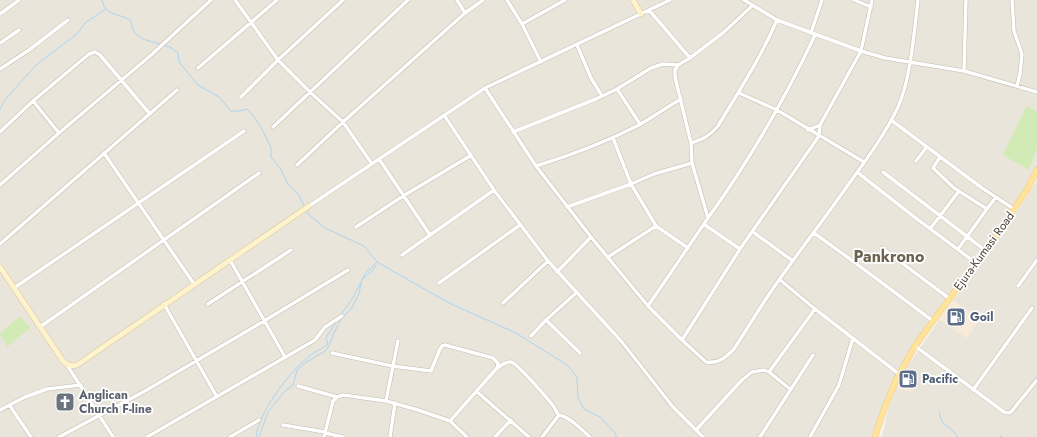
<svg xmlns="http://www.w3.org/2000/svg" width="1037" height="437" font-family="Jost,sans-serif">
	<rect width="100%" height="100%" fill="#f6f3ec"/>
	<path fill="#eae5da" d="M0,0H1037V169L1032,180L899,372L875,437H0Z
		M1037,181V437H882L887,413L896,388L905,370L939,320L1008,225Z"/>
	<path fill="#f7ead8" d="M953,300L980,319L967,338L939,320Z
		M905,370L919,376L912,392L896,388Z"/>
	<path fill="#d2eab5" d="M1027,105L1037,112V148L1029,170L1003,155Z
		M20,316L30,328L7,347C6,341 0,338 0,333Z"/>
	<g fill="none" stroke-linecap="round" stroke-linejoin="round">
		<path stroke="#a9d4f2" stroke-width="1" d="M102,0C103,3 104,8 106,9C113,16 124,15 131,21C134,40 144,39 160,44
			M163,45L170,47L178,53L179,62L198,85L219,97L231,111H240L247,109L255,118L264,133L271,148V157L280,168L288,184L298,194L305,207
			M0,109L5,100L36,65L78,33L85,23L106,9
			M306,210L309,215L325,228L364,246L377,262L449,303L516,333L567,365L577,377L578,398L584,409L600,417L616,434V437
			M362,280L373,270L376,265
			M340,316L354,296L365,274L376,263
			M939,412L942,422L952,430L958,437
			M256,437C258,413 289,373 307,358C313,353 321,349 328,344L326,338L336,322
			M259,437L268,412L284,392L293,385L297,370L305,363L325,351L329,346L333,335L341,319L351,309L359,294L361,283
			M1000,437L1001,436L1002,437"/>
		<g stroke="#c2bbae" stroke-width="4.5">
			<path id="street" d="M235,0L278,60L310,92L343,122L372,164
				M457,0L465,13
				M507,0L522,24L541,62
				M744,0L777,20L861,51L885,58L964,71L1037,92
				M854,0L871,7
				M1012,0L1014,31L1022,54L1020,74L1017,86
				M649,10L690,58
				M0,14L19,0
				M522,24L565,0
				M811,33L822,0
				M0,43L19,30
				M577,45L591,78L602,96
				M198,68L277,0
				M0,69L29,50L68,20
				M964,71L966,0
				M485,88L536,166L591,237L648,306L682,340L706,362C719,364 726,357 734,349C749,326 763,302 779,280C800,250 822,222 843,192C862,165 884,137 898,107C911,78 914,32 918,0
				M617,89L640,124
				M739,93L777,110L864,162
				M241,97L278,60L343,0
				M33,101L59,133
				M444,115L494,190L548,261L622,342L673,407L703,437
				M891,120L982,188L1014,209
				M273,127L408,0
				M808,130L820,125
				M0,132L33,101L89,54L95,52L100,55L150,114
				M513,132L596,99L617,89L651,68L663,64L678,65
				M613,138L631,184L656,226L688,248
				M691,143C703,139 710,136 718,126C739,91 761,57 777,20
				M104,153L194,284
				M940,157L933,168L954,188L987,209L996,197
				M379,159L430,235
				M916,161L926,148
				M297,165L343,122L465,13L483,0
				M536,166C572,155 606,142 639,125C653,117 667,107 681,99
				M857,172L913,216L976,263
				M883,172L986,251
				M0,185L59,133L150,56L211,0
				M309,206L485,88L670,0
				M567,207L631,184L654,174L692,163
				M708,218C749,161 785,99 815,35
				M705,225L740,249
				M356,227L403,196L470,156
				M930,229L959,191
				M753,232L793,261
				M814,233L850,259L933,321
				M0,244L177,90
				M882,248L950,299
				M958,249L987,209
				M402,255L494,190
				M608,257L656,226
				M230,260L285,357
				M557,272L591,237
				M779,279L815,309L899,374
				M439,283L520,225
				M1018,286L1037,260
				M14,288L244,131
				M503,303L548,261
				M164,304L217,397
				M208,304L291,250
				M648,306L708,218L692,163L691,143L675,77V70L678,65L690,58L724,32L752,6
				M546,320L580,353
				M40,327L259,173
				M531,336L546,320L576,293
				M682,340L740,249L819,136L820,125L861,51L872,0
				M915,346L1004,412L1008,413L1011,412L1037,380
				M332,353L392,366L431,371L440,349L442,346L445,345L493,358L498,363L497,368
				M67,365L113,437
				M769,372L815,309
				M298,386L337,397
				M973,390L1032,308
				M476,391L529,437
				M386,401L398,341
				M10,406L31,437
				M0,410L25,397L47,389L81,385
				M559,415C569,416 582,430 590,437
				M450,421L497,368C501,366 505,361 511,362C517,363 549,400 554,407C556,410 556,413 559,415L542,437
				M283,425L325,432
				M696,430L742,380L752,372L764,370L769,372L790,389
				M325,433L343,437
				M59,437L145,391L264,321L348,270
				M147,437L315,340L325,327L342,316
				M230,437L259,420
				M324,437L333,401L337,397L343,395L386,401L418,410L450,421L467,437
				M390,437L395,403
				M495,437L511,420
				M760,437L813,355
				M810,437L839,385L853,338"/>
		</g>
		<g stroke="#d6c79b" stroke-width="6">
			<path id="secondary" d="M633,0L641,14
				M0,267L63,361C68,366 71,366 77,365L309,206"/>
		</g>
		<g stroke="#e6c16a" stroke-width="6">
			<path id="primary" d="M875,437L883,412L896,380L915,346L933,321L994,239L1028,188L1037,170"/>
		</g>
		<use href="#street" stroke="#fff" stroke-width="3.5"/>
		<use href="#secondary" stroke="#fff3cd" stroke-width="5"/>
		<use href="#primary" stroke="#ffe39c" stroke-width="5.5"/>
	</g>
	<defs>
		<g id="fuel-square" transform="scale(1)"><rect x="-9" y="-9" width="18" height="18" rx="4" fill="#5c6f8a" stroke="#fff"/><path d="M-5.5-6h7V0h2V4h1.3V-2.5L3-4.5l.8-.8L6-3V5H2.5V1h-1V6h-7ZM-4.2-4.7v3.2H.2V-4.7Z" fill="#fff"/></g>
		<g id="church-square" transform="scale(1)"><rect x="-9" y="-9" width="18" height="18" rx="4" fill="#6b7280" stroke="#fff"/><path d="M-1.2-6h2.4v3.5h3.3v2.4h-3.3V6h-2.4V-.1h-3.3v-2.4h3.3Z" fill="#fff"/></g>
	</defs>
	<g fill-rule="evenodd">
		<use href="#fuel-square" x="956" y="317"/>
		<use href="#fuel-square" x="908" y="379"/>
		<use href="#church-square" x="65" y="402"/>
	</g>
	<g text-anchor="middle" stroke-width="3.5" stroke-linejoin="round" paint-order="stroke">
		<g font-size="12" fill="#4b4439" stroke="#fff">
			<text transform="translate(984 251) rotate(-54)" y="4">Ejura-Kumasi Road</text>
		</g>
		<g font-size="12" font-weight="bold" fill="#4e5e75" stroke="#fff" text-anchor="start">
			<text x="970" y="321">Goil</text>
			<text x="922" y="383">Pacific</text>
		</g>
		<g font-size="12" font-weight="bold" fill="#5b616d" stroke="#fff" text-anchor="start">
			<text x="79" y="399">Anglican<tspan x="79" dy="14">Church F-line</tspan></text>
		</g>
		<g font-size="16" font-weight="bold" fill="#6e6250" stroke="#fff">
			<text x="889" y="262">Pankrono</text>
		</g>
	</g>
</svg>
